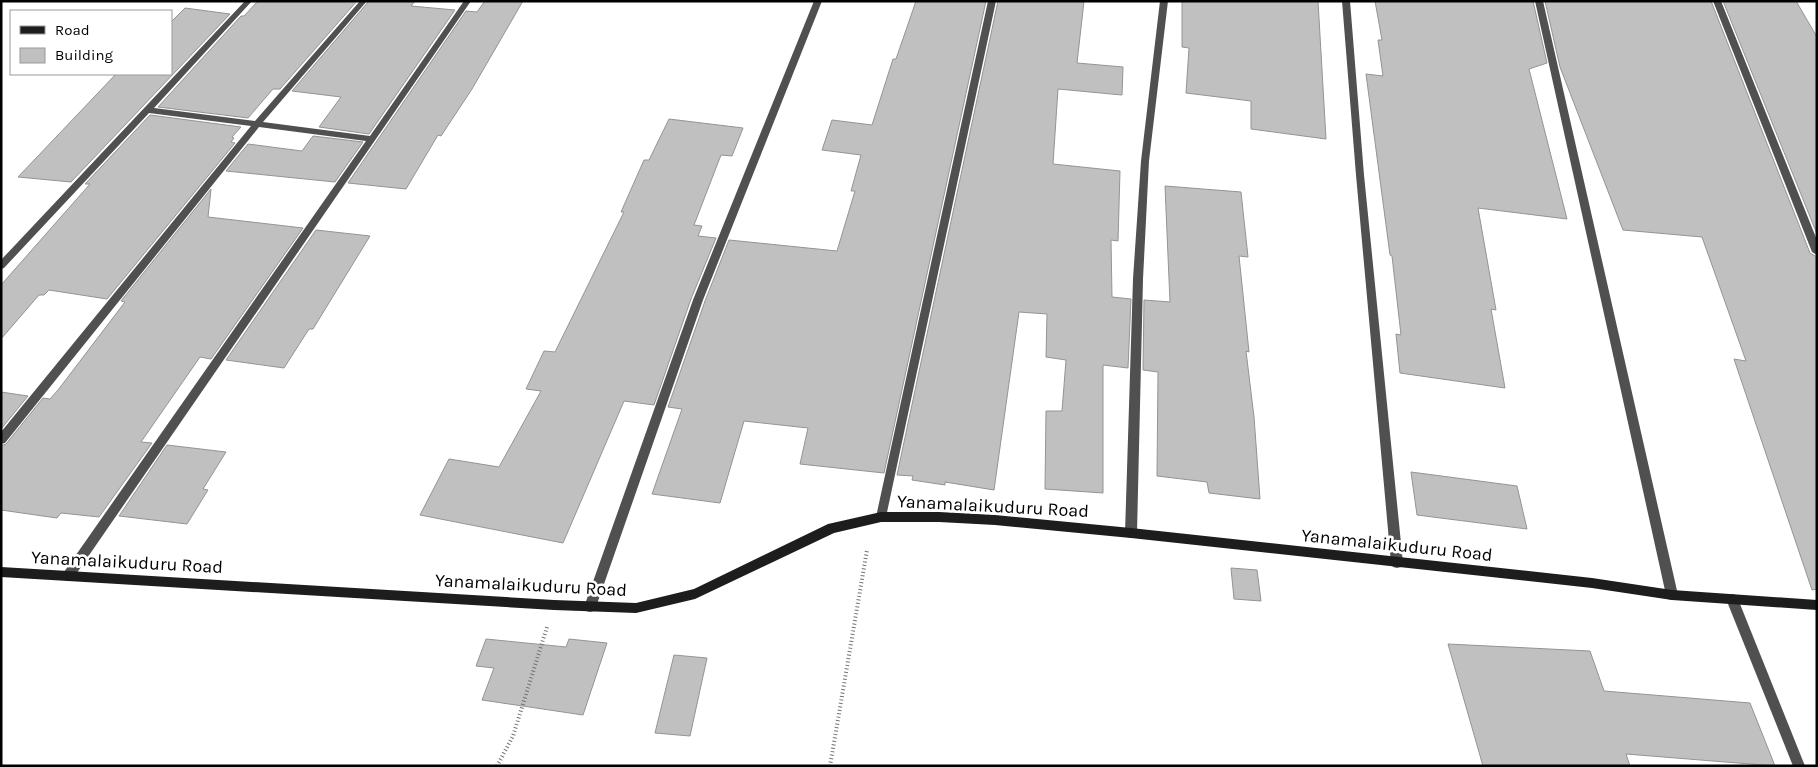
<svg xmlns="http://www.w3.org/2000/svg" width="1818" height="767" font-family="Karla,sans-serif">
	<rect width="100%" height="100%" fill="#fff"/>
	<path fill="#c0c0c0" stroke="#949494" d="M258,1H357L280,89H273L248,118L158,107L241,16H244Z
		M369,1H415L411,6L455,10L369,134L319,127L341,97L292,91Z
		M485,1H523L472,89L441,136L438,135L406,189L348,183L466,11L477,12Z
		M916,1H986L884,473L800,464L808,428L744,421L720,503L652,494L682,409L668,407L705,301L729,240L837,251L855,191H851L861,155L822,150L832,120L872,125L893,59H896Z
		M998,1H1084L1077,63L1123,67L1122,95L1058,89L1053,164L1120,171L1118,241L1111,240L1112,297L1131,299L1128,368L1103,365V493L1045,489L1046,411H1062L1066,360L1046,357L1047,314L1019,312L994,490L945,482V485L912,480L913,476L897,475Z
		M1182,1H1318L1326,139L1251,129V101L1186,93L1189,48L1182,47Z
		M1375,1H1533L1547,63L1529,69L1567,219L1478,208L1496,310L1491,309L1505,388L1400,373L1396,334L1401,335L1392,256L1390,255L1366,74L1383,76L1378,40H1382Z
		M1545,1H1711L1810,253L1817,257V589L1812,590L1734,359L1746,361L1702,237L1623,230L1560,67Z
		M1723,1H1796L1817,37V234Z
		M185,8L230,14L71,182L18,177L116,74H171V22Z
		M150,115L241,127L232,137L234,138L231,142L235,143L107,299L49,290L44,295H39L1,339V285L90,184H85Z
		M669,119L743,128L732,156L721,155L694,225L702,226L698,236L716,238L691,299L654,405L624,401L563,543L420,515L449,459L499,467L541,391L526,389L544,351L555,352L624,212H621L644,160H649Z
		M313,136L363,142L335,182L226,171L248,144L302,151Z
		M1165,186L1241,192L1248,257L1239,256L1249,352L1246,351L1254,417L1260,499L1209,493L1207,482L1157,476L1158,372L1143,370L1144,300L1170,302Z
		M211,189L208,217L303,228L211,359L200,357L141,442L152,443L99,517L61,513L57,518L1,510V446L6,444L43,398L50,399L58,390L125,302L121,301Z
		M316,230L370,236L313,329H309L284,368L226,360Z
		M1,392L28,396L1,429Z
		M167,445L226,452L203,489L208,490L187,524L119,516Z
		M1411,472L1517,486L1527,529L1417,515Z
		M1231,568L1257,570L1261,601L1234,599Z
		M486,639L566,647L569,639L607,643L583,715L482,700L494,668L476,666Z
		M1448,644L1590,651L1604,691L1750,703L1775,766L1626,754L1630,766H1483Z
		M674,655L707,658L690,736L655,733Z"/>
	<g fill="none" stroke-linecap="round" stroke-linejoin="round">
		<path stroke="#727272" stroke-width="4" stroke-dasharray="1 2.5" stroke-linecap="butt" d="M497,766L513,736L547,627
			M830,766L867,550"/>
		<path fill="#505050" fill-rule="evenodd" d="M1732,594L1736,595L1738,599L1805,766H1793L1726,599L1728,595Z"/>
		<path fill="#505050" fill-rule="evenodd" d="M245,1H252L154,108L255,121L360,1H367L263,122L370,136L464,1H471L72,580L68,581L64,580L62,576L64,572L366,141L259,127L5,443L1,444V432L251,126L149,113L4,268L1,269V260Z
			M814,1H822L703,300L596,607L594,611L590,612L586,611L584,607L693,300Z
			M988,1H996L886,517L885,520L881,522L877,520L876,517Z
			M1160,1H1168L1149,161L1143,279L1137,533L1135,537L1131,538L1127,537L1125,533L1133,279L1141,161Z
			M1342,1H1350L1364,175L1403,563L1401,567L1397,568L1393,567L1391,563L1356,175Z
			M1535,1H1543L1678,595L1676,599L1672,600L1668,599L1666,595Z
			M1713,1H1721L1817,240V255L1812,252Z"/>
		<path fill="#1d1d1d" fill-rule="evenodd" d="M881,512H939L995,515L1131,528L1592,578L1672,590L1817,600V610L1672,600L1592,588L1131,538L995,525L939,522H881L834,533L695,599L636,613L554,610L1,577V567L554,600L636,603L694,589L828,524Z"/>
	</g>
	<g text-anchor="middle" stroke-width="5" stroke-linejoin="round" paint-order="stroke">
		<g font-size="18" fill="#000" stroke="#fff">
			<text transform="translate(993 506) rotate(3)" y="6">Yanamalaikuduru Road</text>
			<text transform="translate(1397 545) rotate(6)" y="6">Yanamalaikuduru Road</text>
			<text transform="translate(127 562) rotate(3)" y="6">Yanamalaikuduru Road</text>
			<text transform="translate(531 585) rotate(3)" y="6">Yanamalaikuduru Road</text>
		</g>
	</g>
	<rect width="1818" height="767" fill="none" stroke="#000000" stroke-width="5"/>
	<rect x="10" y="10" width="162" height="65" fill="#ffffff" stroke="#999999"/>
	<rect x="20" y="26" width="25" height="8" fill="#1d1d1d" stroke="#999999"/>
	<text x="55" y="35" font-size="15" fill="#000000">Road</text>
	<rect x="20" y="48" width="25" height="15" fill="#c0c0c0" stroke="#999999"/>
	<text x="55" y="60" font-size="15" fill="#000000">Building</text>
</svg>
